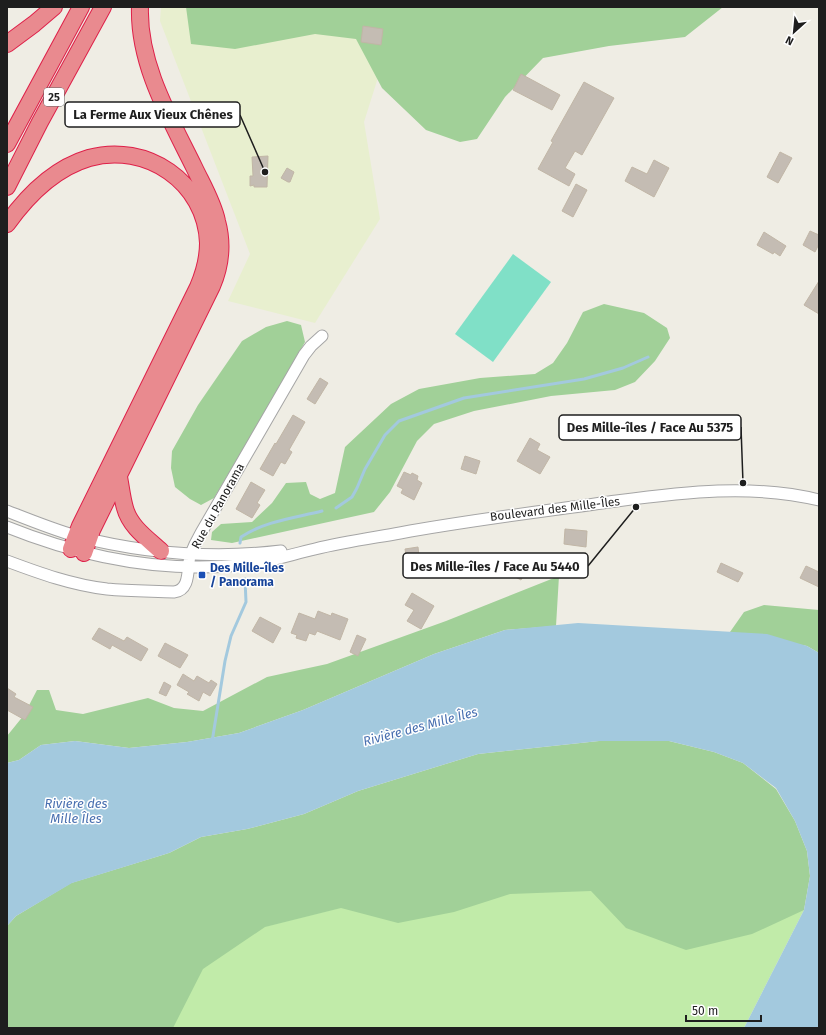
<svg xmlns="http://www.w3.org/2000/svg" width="826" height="1035" font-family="'Fira Sans',sans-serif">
	<rect width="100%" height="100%" fill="#efede4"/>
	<path fill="#e8efcf" d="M161,7H219L344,18L381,68L364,122L380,219L315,323L228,301L250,254L160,21Z"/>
	<path fill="#c1eba9" d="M169,853L804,910L744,1028H7V926Z"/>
	<path fill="#a1d098" d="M186,7H723L685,37L609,46L543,58L505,97L477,139L460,142L426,130L382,88L356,39L315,34L235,49L191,44Z
		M604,304L644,313L667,328L670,338L655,361L635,382L615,390L551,396L474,411L434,424L417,441L390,492L374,512L232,543L211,540L212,532L221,524L252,522L272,503L286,483L306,482L310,494L320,499L335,493L345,447L391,404L419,389L480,378L535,374L553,363L567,343L583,312Z
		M287,321L301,325L305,342L271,402L214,498L201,505L190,499L175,487L171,468L172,451L198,405L242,341L266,327Z
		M559,576L556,626L505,630L434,654L303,710L239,733L187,742L129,748L75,741L41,745L19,760L7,763V736L24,715L37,690H49L56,710L83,714L148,698L174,708L203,711L267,677L327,664L446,621Z
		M764,605L819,610V653L807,646L730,632L744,612Z
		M599,741H669L714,752L743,763L776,789L795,821L807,851L810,876L804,910L752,934L686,950L626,928L591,891L510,894L454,912L398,923L341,908L265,927L203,969L173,1028H7V926L16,916L71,883L169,853L201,837L247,829L304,814L358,791L478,754Z"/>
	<path fill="#80e0c7" d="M513,254L551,282L493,362L455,334Z"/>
	<path fill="#a3c9de" d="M578,623L767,634L807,646L819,653V1028H744L804,910L810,876L807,851L795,821L776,788L743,763L714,752L669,741H599L478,754L358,791L304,814L247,829L201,837L169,853L72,883L16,916L7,926V763L19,760L41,745L75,741L129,748L187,742L239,733L303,710L434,654L505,630Z"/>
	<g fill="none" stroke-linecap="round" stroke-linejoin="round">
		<path stroke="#a3c9de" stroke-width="3" d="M336,508L352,497L357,488L365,469L385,435L399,421L464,398L584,379L623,368L648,357
			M240,543L241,537C265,521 294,518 322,511
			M212,742L225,661L231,636L246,602L245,579"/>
	</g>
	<path fill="#c4bcb3" stroke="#c1b6a6" d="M363,26L383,29L381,45L361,42Z
		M521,74L560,95L552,110L513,90Z
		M584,82L614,98L582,155L575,151L565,168L575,174L569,186L538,169L553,142L551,141Z
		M780,152L792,158L778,183L767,177Z
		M268,156L267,187H254V185L250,186V176H253L252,157Z
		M654,160L669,168L654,197L625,181L632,167L647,174Z
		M287,168L294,172L290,182H288L281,178Z
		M576,184L587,190L573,217L562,211Z
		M810,231L819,235V244L815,252L803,245Z
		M764,232L786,246L780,256L774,252L773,254L757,245Z
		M819,281V314L804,305Z
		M320,378L328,383L315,404L307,399Z
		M293,415L305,422L289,450L292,452L285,464L281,462L273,476L260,469L275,443L276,444Z
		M530,438L540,444L537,450L550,457L540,474L517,461Z
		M465,456L480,461L476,474L461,469Z
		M404,472L411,475L412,473L418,476L417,480L422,483L414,500L401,493L403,489L397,486Z
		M251,482L265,490L257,503L260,505L252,518L236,509Z
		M565,529L587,531L586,547L564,544Z
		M418,547L419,556H423L424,564L416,565L415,561L407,562L405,549Z
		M508,559L527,569L521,580L502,570Z
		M721,563L743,573L738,582L717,572Z
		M806,566L819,572V587L800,578Z
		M412,593L434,606L421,629L407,621L414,610L405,605Z
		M318,611L331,616L332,613L348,619L340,640L317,631L315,635L309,633L306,641L296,638L297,635L291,633L299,613L315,619Z
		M260,617L281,628L273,643L252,631Z
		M99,628L124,641L127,637L148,649L141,661L112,645L110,649L92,639Z
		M357,635L366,639L358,656L350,652Z
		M165,643L188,655L180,668L158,656Z
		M183,674L194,681L197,676L209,683L211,680L217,684L210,696L203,692L199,701L187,694L189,692L177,685Z
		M164,682L171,686L166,696L159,693Z
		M7,688L16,694L14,697L33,707L25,720L7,710Z"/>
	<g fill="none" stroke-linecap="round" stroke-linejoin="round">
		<g stroke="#a5a5a5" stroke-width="13">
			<path id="minor" d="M7,511C30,520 52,529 76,536C142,553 213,559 281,551
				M7,527C84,558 167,574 250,564C272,561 293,554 315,549C343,542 372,538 400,533C470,520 539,512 609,502C679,493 749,483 819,500
				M7,561C39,573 72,585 107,589C129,591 152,591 174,592C191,590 187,568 190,556C193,548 197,540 201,533L304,355L311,346L322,336"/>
		</g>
		<g stroke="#de2049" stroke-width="18">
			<path id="highway" d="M7,44L34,24L54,7
				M7,144L81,7
				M7,187L40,122L103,7
				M7,224C27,196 55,168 89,158C146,142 206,182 208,243C208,258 204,273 198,287L80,526L71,549
				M119,477C121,487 122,498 125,508C130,527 148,539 161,551
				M84,553L92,530L212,286C221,265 223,243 217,221C213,202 202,184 194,167C170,118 138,64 140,7"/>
		</g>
		<use href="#minor" stroke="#fff" stroke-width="11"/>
		<use href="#highway" stroke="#e98a8f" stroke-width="16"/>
	</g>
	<rect fill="#1a4fb4" stroke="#fff" stroke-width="1.5" x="198" y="571" width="8" height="8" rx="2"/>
	<g text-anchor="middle" stroke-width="3" stroke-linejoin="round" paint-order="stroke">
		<rect fill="#fff" stroke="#626262" stroke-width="1" x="44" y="88" width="20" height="18" rx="3"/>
		<g font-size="11" font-weight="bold" fill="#1e1e1e">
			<text x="54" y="101">25</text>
		</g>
		<g font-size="12" fill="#1e1e1e" stroke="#fff">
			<text transform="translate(218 506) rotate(-61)" y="4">Rue du Panorama</text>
			<text transform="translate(555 509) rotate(-7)" y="4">Boulevard des Mille-Îles</text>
		</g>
		<g font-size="12" font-weight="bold" fill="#164399" stroke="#fff" text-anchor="start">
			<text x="210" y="572">Des Mille-îles<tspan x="210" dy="14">/ Panorama</tspan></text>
		</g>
		<g font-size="13" font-style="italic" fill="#486fb0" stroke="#fff">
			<text transform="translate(420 726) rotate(-15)" y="5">Rivière des Mille Îles</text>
			<text x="76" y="808">Rivière des<tspan x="76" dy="15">Mille Îles</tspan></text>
		</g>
	</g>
	<path fill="none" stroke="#1e1e1e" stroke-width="1.5" d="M265 172L240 115M743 483L741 427M636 507L588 566"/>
	<g fill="#1e1e1e" stroke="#fff" stroke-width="1.5">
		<circle cx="265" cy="172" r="4"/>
		<circle cx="743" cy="483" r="4"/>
		<circle cx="636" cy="507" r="4"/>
	</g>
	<g fill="#fff" stroke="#1e1e1e" stroke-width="1.5">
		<rect x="65" y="102" width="175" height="25" rx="4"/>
		<rect x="559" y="415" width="182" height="25" rx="4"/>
		<rect x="403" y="553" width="185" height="25" rx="4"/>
	</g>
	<g font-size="13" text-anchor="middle" font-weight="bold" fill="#1e1e1e">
		<text x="153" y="119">La Ferme Aux Vieux Chênes</text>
		<text x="650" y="432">Des Mille-îles / Face Au 5375</text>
		<text x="495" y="571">Des Mille-îles / Face Au 5440</text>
	</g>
	<rect width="826" height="1035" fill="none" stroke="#1e1e1e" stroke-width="16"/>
	<g transform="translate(794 32) rotate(207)" stroke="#ffffff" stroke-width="3" paint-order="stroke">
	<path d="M0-3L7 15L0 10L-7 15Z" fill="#1e1e1e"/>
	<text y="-6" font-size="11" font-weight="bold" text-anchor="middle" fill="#1e1e1e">N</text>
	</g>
	<path d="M686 1015v6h75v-6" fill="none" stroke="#1e1e1e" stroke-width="2"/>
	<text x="692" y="1015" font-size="12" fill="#1e1e1e" stroke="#ffffff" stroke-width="3" paint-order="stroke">50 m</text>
</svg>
